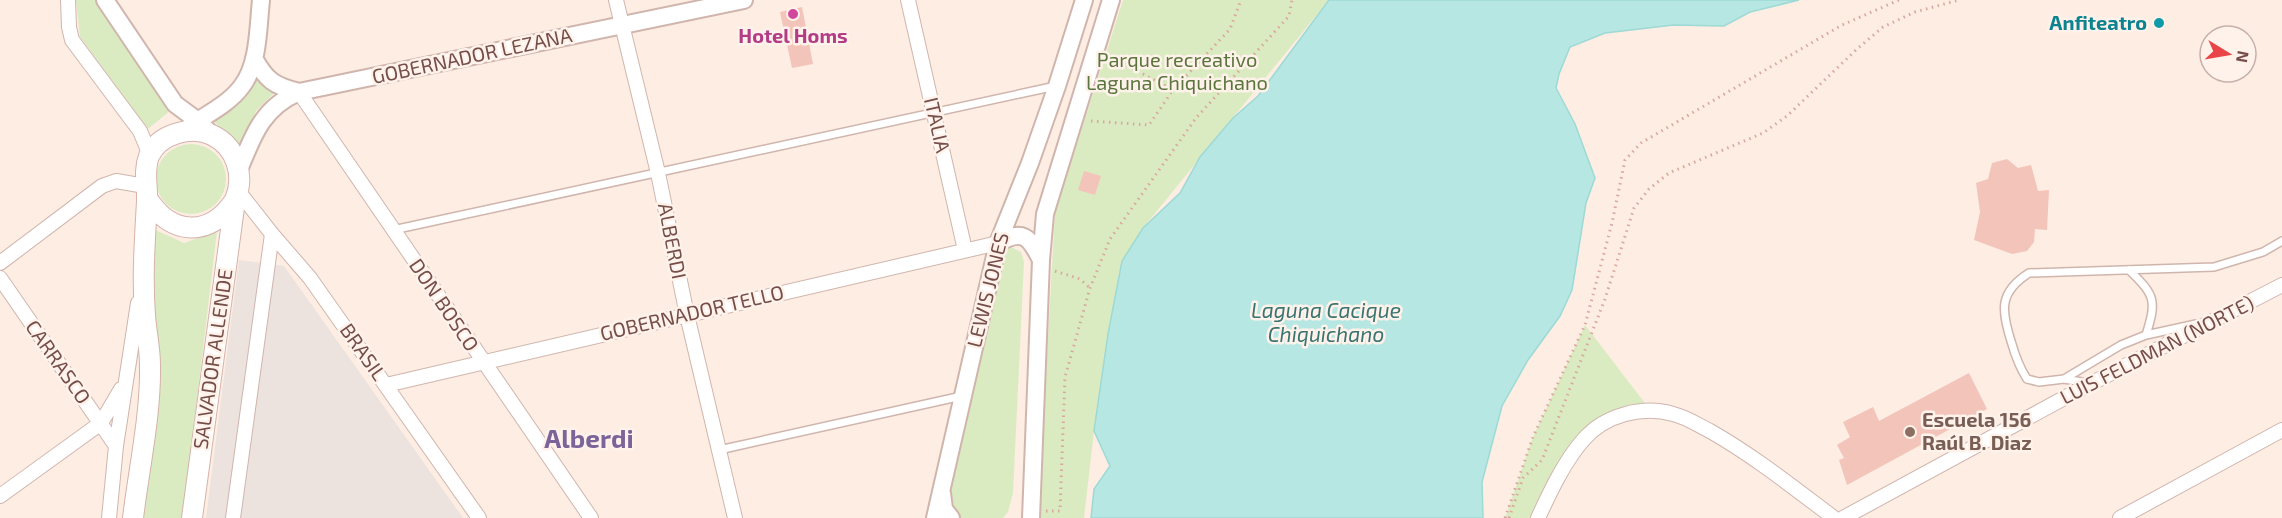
<svg xmlns="http://www.w3.org/2000/svg" width="2282" height="518" font-family="'Exo 2',sans-serif">
	<rect width="100%" height="100%" fill="#fdede3"/>
	<path fill="#ece2de" d="M239,260L284,266L463,518H206Z"/>
	<path fill="#dbebc1" d="M76,0H95L171,110L148,129L80,37Z
		M1123,0H1329L1143,228L1122,261L1094,431L1084,518H1038L1055,212Z
		M255,76L261,84L275,92L256,111L240,150L235,140L213,121L226,112Z
		M156 179a35 35 0 1 1 70 0a35 35 0 1 1-70 0Z
		M151,228L184,243L217,231L183,518H141L159,381Z
		M1011,247L1021,252L1024,262L1013,493L1008,512L1003,518H957L950,506L946,486L1003,249Z
		M1585,325L1651,411L1628,413L1585,438L1538,518H1505L1533,437Z"/>
	<path fill="#b7e7e3" stroke="#9dd9d5" stroke-width="1.5" d="M1329,0H1799L1750,12L1724,26L1674,25L1605,33L1570,47L1559,74L1556,88L1575,124L1595,178L1586,203L1572,290L1560,316L1528,360L1502,406L1482,482L1483,518H1091L1094,489L1110,466L1094,431L1108,334L1122,261L1143,228L1180,193L1200,157L1233,118L1258,96Z"/>
	<path fill="#f3c4ba" d="M802,7L813,64L792,68L780,12Z
		M2007,159L2018,168L2031,165L2038,191L2049,190L2047,230L2035,229L2034,242L2027,251L2012,254L1974,240L1980,212L1976,183L1988,179L1992,163Z
		M1084,171L1101,176L1095,195L1078,190Z
		M1969,373L1987,409L1847,485L1839,460L1844,458L1837,445L1850,437L1843,422L1873,407L1879,421Z"/>
	<g fill="none" stroke-linecap="round" stroke-linejoin="round">
		<g stroke="#d0b5ad" stroke-width="10">
			<path id="service" d="M393,230L1056,86
				M2129,270C2155,295 2157,300 2146,335
				M2064,379L2121,345L2146,335L2196,324
				M2088,383L2064,379L2039,382L2027,379C2019,367 2015,355 2011,341C2001,310 1999,292 2029,273L2214,267L2263,252L2282,241
				M719,450L962,396"/>
		</g>
		<g stroke="#d0b5ad" stroke-width="16">
			<path id="minor" d="M68,0L69,27L72,40L140,131L150,155
				M616,0L658,173L687,315L735,518
				M908,0L965,250
				M299,92L591,518
				M239,192L272,234L310,278L479,518
				M0,263L102,186L116,181L145,186
				M0,278L116,446
				M386,385L998,243
				M0,496L101,423L121,389
				M109,518L116,446L138,303
				M233,518L272,234
				M1538,518C1550,492 1565,460 1584,439C1605,415 1643,405 1673,414C1686,417 1698,425 1710,431C1754,456 1794,488 1834,518
				M1843,518L2090,384L2282,285
				M2120,518L2282,430"/>
		</g>
		<g stroke="#d0b5ad" stroke-width="20">
			<path id="tertiary" d="M105,0L175,104L198,121L211,134
				M254,58C266,80 274,86 299,92
				M190,126C207,114 229,104 242,86C259,64 258,27 261,0
				M239,170C253,135 263,107 299,92L744,0
				M998,243C1023,229 1029,236 1041,260
				M942,493L944,509L951,518
				M935,518L998,243L1030,163L1057,86L1084,0
				M1031,518L1041,260L1045,214L1111,0"/>
		</g>
		<g stroke="#d4b3aa" stroke-width="22">
			<path id="secondary" d="M147,198C171,236 210,238 235,200
				M133,518C139,468 151,414 150,365C150,348 146,331 145,315C142,277 145,239 147,201C148,186 143,172 149,156C159,134 191,125 212,135C237,147 245,176 235,200L192,518"/>
		</g>
		<path stroke="#d8a79d" stroke-width="3" stroke-dasharray="1.5 4.5" stroke-linecap="butt" d="M1111,57L1173,90
			M1091,121L1149,125L1173,90L1230,29L1241,0
			M1055,271L1080,279L1090,288
			M1046,511H1060L1065,377L1090,288L1110,239L1196,118L1289,16L1292,0
			M1505,518L1533,437L1585,325L1612,223L1625,160L1641,143L1842,25L1899,0
			M1509,518L1523,478L1542,460L1605,299L1634,208L1649,189L1669,173L1763,133L1787,116L1857,49L1883,27L1915,12L1959,0"/>
		<use href="#service" stroke="#fff" stroke-width="7"/>
		<use href="#minor" stroke="#fff" stroke-width="14"/>
		<use href="#tertiary" stroke="#fff" stroke-width="16"/>
		<use href="#secondary" stroke="#fff" stroke-width="20"/>
	</g>
	<circle fill="#d1479c" stroke="#fff2ea" stroke-width="2" cx="793" cy="14" r="6"/>
	<circle fill="#0f9aa8" stroke="#fff2ea" stroke-width="2" cx="2159" cy="23" r="6"/>
	<circle fill="#8d6e63" stroke="#fff2ea" stroke-width="2" cx="1910" cy="432" r="6"/>
	<g text-anchor="middle" stroke-width="5" stroke-linejoin="round" paint-order="stroke">
		<g font-size="20" font-weight="bold" fill="#0d838f" stroke="#fff2ea" text-anchor="end">
			<text x="2147" y="30">Anfiteatro</text>
		</g>
		<g font-size="20" font-weight="bold" fill="#b23c85" stroke="#fff2ea">
			<text x="793" y="43">Hotel Homs</text>
		</g>
		<g font-size="20" fill="#764e49" stroke="#fff2ea">
			<text transform="translate(472 56) rotate(-12)" y="7">GOBERNADOR LEZANA</text>
			<text transform="translate(937 125) rotate(77)" y="7">ITALIA</text>
			<text transform="translate(672 241) rotate(79)" y="7">ALBERDI</text>
			<text transform="translate(988 290) rotate(-76)" y="7">LEWIS JONES</text>
			<text transform="translate(444 305) rotate(56)" y="7">DON BOSCO</text>
			<text transform="translate(692 313) rotate(-13)" y="7">GOBERNADOR TELLO</text>
			<text transform="translate(2157 350) rotate(-27)" y="7">LUIS FELDMAN (NORTE)</text>
			<text transform="translate(363 352) rotate(55)" y="7">BRASIL</text>
			<text transform="translate(213 359) rotate(-82)" y="7">SALVADOR ALLENDE</text>
			<text transform="translate(58 362) rotate(55)" y="7">CARRASCO</text>
		</g>
		<g font-size="20" fill="#5b763d" stroke="#fff2ea">
			<text x="1177" y="67">Parque recreativo<tspan x="1177" dy="23">Laguna Chiquichano</tspan></text>
		</g>
		<g font-size="20" font-weight="bold" fill="#785e54" stroke="#fff2ea" text-anchor="start">
			<text x="1922" y="427">Escuela 156<tspan x="1922" dy="23">Raúl B. Diaz</tspan></text>
		</g>
		<g font-size="21" font-style="italic" fill="#397471" stroke="#fff2ea">
			<text x="1326" y="318">Laguna Cacique<tspan x="1326" dy="24">Chiquichano</tspan></text>
		</g>
		<g font-size="26" font-weight="bold" fill="#7b6499" stroke="#fff2ea">
			<text x="589" y="448">Alberdi</text>
		</g>
	</g>
	<g transform="translate(2228 54) rotate(101)"><circle r="28" fill="#fff2ea" stroke="#c8b0aa" stroke-width="1.5"/>
	<path d="M0-4.5L10 22L0 15L-10 22Z" fill="#ea4546"/>
	<text y="-9" font-size="16" font-weight="bold" text-anchor="middle" fill="#764e49">N</text>
	</g>
</svg>
